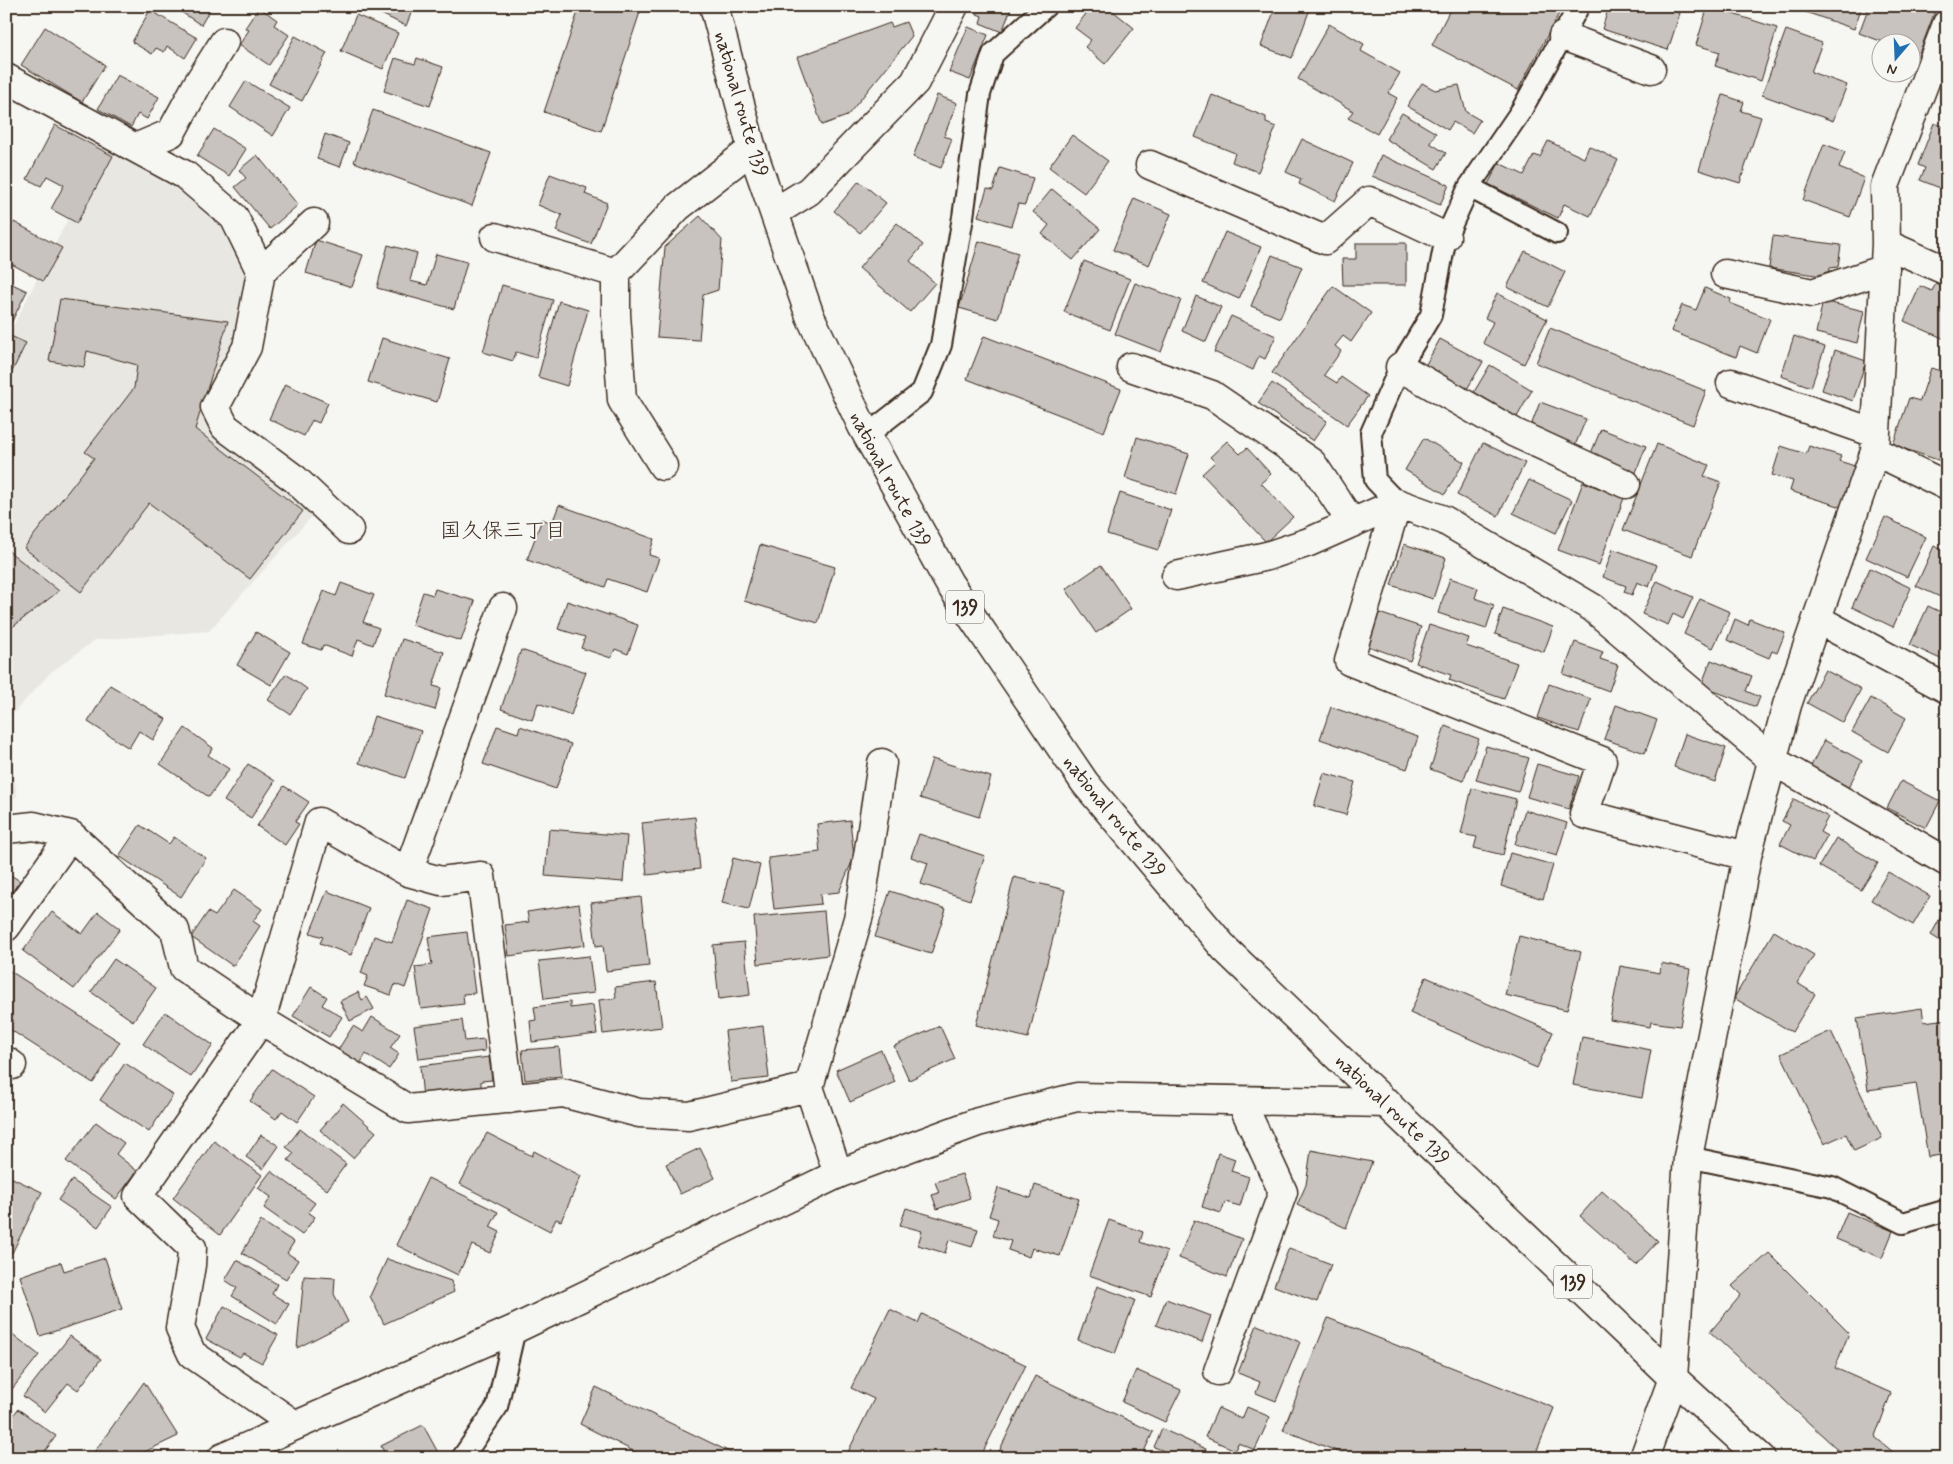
<svg xmlns="http://www.w3.org/2000/svg" width="1953" height="1464" font-family="Mynerve,'Klee One',sans-serif">
	<rect width="100%" height="100%" fill="#f6f6f2"/>
	<filter id="ink" filterUnits="userSpaceOnUse"><feTurbulence type="fractalNoise" baseFrequency=".02" numOctaves="2"/><feDisplacementMap in="SourceGraphic" scale="10" xChannelSelector="R" yChannelSelector="G"/><feConvolveMatrix kernelMatrix="1 2 1 2 8 2 1 2 1" color-interpolation-filters="sRGB"/></filter>
	<g filter="url(#ink)">
		<path fill="#e8e7e2" d="M112,133L230,219L255,272L241,346L211,407L321,506L209,631L95,640L51,672L7,720L17,797L6,799V340Z"/>
		<path fill="#c8c3be" stroke="#3b2a1e" d="M172,6H212L201,25Z
			M377,6H414L406,26L375,11Z
			M580,6H642L601,131L544,112Z
			M980,6H1012L1002,32L980,23L982,16L977,14Z
			M1092,6H1107L1134,28L1105,64L1085,47L1091,40L1075,28Z
			M1276,6H1311L1292,58L1261,46Z
			M1452,6H1563L1518,90L1432,45Z
			M1609,6H1660L1680,13L1668,50L1602,29Z
			M1708,6L1777,28L1761,81L1715,66L1720,52L1696,45Z
			M1801,6H1862L1854,29L1800,10Z
			M1869,6H1937L1918,56L1910,53V42H1883L1859,33Z
			M259,7L277,20L274,25L289,35L269,65L239,45L249,30L245,28Z
			M150,10L197,38L185,58L167,46L164,52L156,48L152,54L132,42Z
			M356,15L398,33L383,69L341,51Z
			M906,22L912,36L847,116L822,125L797,57L890,23L892,27Z
			M1329,24L1364,44L1361,51L1400,73L1388,93L1397,98L1377,134L1348,118L1353,111L1298,79Z
			M45,27L105,65L82,102L21,65Z
			M968,27L988,35L970,80L949,72Z
			M1786,30L1822,43L1811,72L1847,85L1833,121L1762,95Z
			M295,36L327,53L302,101L269,84Z
			M395,58L415,64L417,58L443,67L430,106L384,91Z
			M117,75L159,97L147,119L138,114L131,127L98,109Z
			M246,81L290,108L273,136L230,107Z
			M1422,83L1435,90L1459,85L1466,112L1480,120L1472,133L1453,122L1448,130L1407,106Z
			M937,95L957,103L944,136L952,139L941,168L913,157Z
			M1212,95L1266,117V123L1276,127L1258,172L1232,162L1235,153L1195,137Z
			M1723,95L1744,102L1741,111L1761,117L1740,183L1699,170Z
			M373,110L491,153L472,206L354,162Z
			M1402,113L1436,133L1430,143L1446,153L1436,169L1386,139Z
			M1934,123L1947,128V185L1945,190L1920,180L1925,168L1918,165Z
			M55,125L113,156L77,223L51,209L64,185L47,176L41,186L27,179Z
			M214,129L246,149L229,176L197,156Z
			M325,134L349,143L340,167L317,159Z
			M1072,135L1108,161L1084,193L1049,167Z
			M1302,139L1353,163L1335,201L1299,184L1301,179L1286,172Z
			M1548,141L1584,158L1589,146L1618,160L1590,216L1564,204L1558,218L1488,184L1499,163L1524,175L1534,155L1540,157Z
			M1824,144L1845,152L1839,168L1864,178L1850,217L1803,200Z
			M257,155L298,205L270,229L235,187L246,178L239,170Z
			M1381,155L1449,185L1440,205L1372,176Z
			M1000,168L1033,178L1025,205L1018,204L1011,226L978,216L987,189L993,190Z
			M550,174L587,188L585,194L607,203L591,244L556,231L562,215L538,205Z
			M859,181L886,203L860,233L834,211Z
			M1052,189L1100,229L1073,260L1042,234L1049,225L1033,212Z
			M1134,198L1171,214L1149,265L1113,250Z
			M700,216L722,240L718,290L703,295L699,340L657,337L665,247Z
			M14,222L62,248L43,281L6,261V235Z
			M897,223L923,245L910,261L935,283L910,312L859,268Z
			M1225,232L1261,247L1239,299L1203,283Z
			M1773,236L1841,245L1838,267L1830,268L1829,277L1769,268Z
			M316,240L363,255L352,287L306,273Z
			M979,241L1018,253L998,319L959,308Z
			M1356,243H1406V285H1343L1342,259H1356Z
			M388,245L417,253L410,281L427,285L436,254L467,262L454,309L377,288Z
			M1525,251L1565,272L1548,307L1507,287Z
			M1272,255L1302,267L1280,318L1251,306Z
			M1084,261L1130,279L1110,330L1064,312Z
			M6,281L27,291L6,333Z
			M1135,283L1181,300L1161,352L1115,334Z
			M1936,283L1947,288V340L1904,321L1920,286L1932,291Z
			M502,285L553,300L536,358L516,352L513,361L483,352Z
			M1333,286L1371,313L1351,342L1343,336L1335,346L1341,351L1324,375L1337,383L1341,377L1368,396L1347,425L1272,373Z
			M1705,288L1731,299L1730,303L1770,319L1757,353L1740,346L1736,357L1671,331L1682,305L1696,310Z
			M1497,293L1547,319L1524,364L1483,343L1493,322L1485,318Z
			M1196,296L1221,307L1206,342L1182,331Z
			M60,299L228,321L195,429L303,511L250,579L149,503L81,592L24,548L94,458L85,452L134,388L137,365L87,351L84,367L49,361Z
			M559,301L588,310L567,386L538,377Z
			M1823,301L1864,311L1857,343L1816,333Z
			M1231,316L1276,336L1265,359L1259,356L1253,370L1214,352Z
			M1550,328L1706,391L1693,425L1536,363Z
			M6,334L26,343L8,380L6,379Z
			M984,336L1121,389L1104,432L967,379Z
			M1794,336L1825,347L1811,387L1781,376Z
			M382,338L450,359L437,402L368,382Z
			M1440,339L1483,362L1467,389L1425,366Z
			M1835,350L1866,361L1853,401L1822,390Z
			M1490,365L1532,390L1517,417L1474,392Z
			M1931,368L1947,373V463L1893,445L1909,398L1920,401Z
			M1272,383L1327,421L1313,441L1258,403Z
			M285,384L328,403L319,423L312,420L304,436L269,419Z
			M1540,402L1586,419L1574,448L1529,431Z
			M1601,429L1646,446L1635,475L1589,458Z
			M1137,437L1189,454L1176,494L1125,478Z
			M1424,438L1464,462L1445,494L1405,470Z
			M1227,441L1240,454L1247,448L1271,474L1261,483L1293,517L1266,542L1202,474L1215,462L1210,457Z
			M1483,443L1525,463L1498,516L1457,495Z
			M1657,444L1709,465L1704,476L1721,482L1692,556L1623,530Z
			M1781,446L1806,454L1809,446L1841,456L1839,461L1858,467L1845,508L1790,491L1793,481L1772,475Z
			M1529,480L1572,500L1556,533L1513,513Z
			M1583,482L1624,498L1599,565L1558,550Z
			M1120,493L1171,510L1158,550L1107,534Z
			M559,505L654,539L649,555L659,558L647,592L608,579L605,587L527,560L542,519L552,523Z
			M1885,517L1926,537L1907,577L1866,558Z
			M1404,544L1446,558L1433,599L1391,585Z
			M760,545L835,567L818,623L744,601Z
			M1934,546L1947,552V600L1916,586Z
			M6,549L59,591L6,632Z
			M1613,549L1657,565L1649,587L1637,582L1632,595L1624,592L1626,586L1603,577Z
			M1101,565L1131,609L1096,633L1066,589Z
			M1870,568L1911,588L1893,627L1852,607Z
			M1450,578L1478,588L1475,598L1494,605L1486,629L1438,613Z
			M1657,581L1693,597L1683,619L1673,614L1668,625L1642,614Z
			M341,583L374,595L363,622L379,628L373,645L358,639L352,656L323,645L321,650L303,644L324,591L336,596Z
			M435,589L475,601L461,641L412,625L423,592L433,595Z
			M1700,599L1730,612L1713,648L1684,634Z
			M567,601L638,625L628,654L615,649L611,658L581,648L585,637L558,629Z
			M1928,606L1947,615V662L1910,645Z
			M1503,609L1553,627L1544,652L1495,634Z
			M1379,613L1421,627L1410,661L1368,646Z
			M1735,619L1748,625L1750,619L1785,633L1777,653L1772,651L1769,658L1727,640Z
			M1429,625L1469,638L1466,646L1517,663L1504,699L1449,680L1451,675L1416,663Z
			M256,632L290,652L271,685L237,665Z
			M402,639L444,652L433,686L441,688L435,710L384,694Z
			M1575,642L1603,652L1600,659L1618,665L1609,691L1563,674Z
			M521,650L586,672L571,715L538,703L532,720L501,709Z
			M1711,660L1752,676L1746,691L1760,697L1756,707L1701,686Z
			M1825,670L1861,689L1843,723L1807,703Z
			M286,674L307,689L290,714L268,700Z
			M1549,684L1591,699L1579,732L1538,718Z
			M110,685L166,719L153,740L139,731L129,748L88,722Z
			M1871,698L1906,718L1888,752L1852,732Z
			M1616,705L1657,720L1645,753L1604,739Z
			M1331,707L1418,737L1407,769L1320,739Z
			M374,716L421,731L405,778L359,763Z
			M497,726L518,733L520,726L571,744L556,789L483,764Z
			M1445,726L1479,739L1463,781L1430,769Z
			M185,728L213,748L208,755L229,769L209,797L160,764Z
			M1685,734L1726,748L1715,782L1674,767Z
			M1824,740L1862,761L1848,788L1810,768Z
			M1486,746L1529,758L1518,792L1476,780Z
			M932,759L991,777L979,817L920,798Z
			M248,764L275,781L251,818L224,801Z
			M1537,764L1579,776L1569,809L1527,797Z
			M1324,773L1355,782L1346,815L1314,806Z
			M1901,781L1940,801L1926,828L1887,808Z
			M284,786L309,802L295,822L299,824L285,845L257,826Z
			M1472,788L1516,799L1503,855L1474,848L1477,837L1461,834Z
			M1794,799L1828,817L1820,832L1827,836L1813,861L1780,844L1790,825L1782,821Z
			M1525,810L1567,823L1557,856L1515,844Z
			M695,817L700,869L647,875L642,823Z
			M850,820L854,857L839,892L820,894L821,904L774,909L768,858L820,852L817,824Z
			M140,825L169,844L174,837L206,858L181,897L119,856Z
			M549,829L627,836L623,882L545,876Z
			M919,834L985,856L970,900L921,884L928,863L911,857Z
			M1836,838L1878,863L1861,890L1819,866Z
			M1510,853L1553,865L1543,899L1501,886Z
			M733,858L760,865L749,909L722,903Z
			M6,872L20,881L6,901Z
			M1888,872L1930,896L1913,925L1871,900Z
			M1014,877L1065,890L1028,1038L976,1025Z
			M234,890L262,909L253,921L260,926L233,966L191,937L208,912L215,916Z
			M327,891L369,908L351,955L320,943L323,937L310,933Z
			M890,891L946,909L931,954L875,937Z
			M641,897L649,966L606,971L603,945L596,946L591,903Z
			M407,900L433,909L405,988L395,984L391,995L364,986L368,976L361,973L374,936L392,942Z
			M579,904L585,945L509,956L505,925L529,922L527,912Z
			M1947,905V945L1931,935Z
			M824,911L828,955L758,964L754,917Z
			M52,912L82,934L98,912L120,929L74,989L23,951Z
			M1774,931L1814,955L1797,983L1815,994L1792,1032L1734,998Z
			M467,932L475,993L463,994L464,1004L421,1009L415,967L432,965L428,937Z
			M1519,936L1581,952L1567,1010L1505,995Z
			M744,942L750,995L719,999L713,945Z
			M589,956L594,993L544,999L539,961Z
			M114,959L156,988L133,1021L91,992Z
			M1661,963L1690,969L1680,1026L1651,1022L1650,1027L1610,1020L1620,966L1660,973Z
			M7,969L120,1042L93,1083L6,1027Z
			M1426,977L1553,1032L1537,1068L1410,1013Z
			M656,982L662,1027L603,1034L599,1000L616,998L615,987Z
			M311,987L327,997L322,1005L342,1017L329,1037L293,1016Z
			M358,992L362,1000L367,997L374,1009L350,1021L340,1001Z
			M570,1002V1008L593,1005L597,1034L532,1042L530,1021L536,1020L534,1007Z
			M1922,1008L1924,1022L1947,1019V1154L1928,1157L1916,1083L1868,1090L1857,1018Z
			M165,1012L213,1045L191,1077L143,1044Z
			M372,1017L400,1034L390,1048L399,1054L389,1069L366,1054L358,1067L336,1053L353,1026L363,1032Z
			M462,1020L465,1041L484,1039L485,1051L419,1059L414,1026Z
			M763,1026L769,1078L731,1082L725,1031Z
			M940,1026L955,1059L909,1080L894,1046Z
			M1831,1031L1882,1138L1854,1151L1846,1134L1824,1144L1781,1054Z
			M1582,1037L1651,1050L1642,1098L1573,1085Z
			M559,1047L562,1076L525,1080L522,1050Z
			M881,1050L895,1082L850,1102L836,1070Z
			M489,1057L492,1080L481,1081V1088L423,1099L420,1066Z
			M125,1063L173,1095L149,1132L100,1100Z
			M272,1069L314,1097L297,1122L282,1111L276,1119L250,1101Z
			M343,1103L376,1132L353,1158L320,1130Z
			M96,1122L124,1143L116,1154L137,1171L116,1199L66,1161Z
			M300,1129L346,1164L327,1190L288,1160L294,1153L286,1147Z
			M487,1133L532,1156L534,1151L581,1176L561,1221L556,1219L550,1231L460,1184Z
			M261,1135L279,1146L263,1169L246,1157Z
			M214,1141L262,1175L220,1235L173,1198Z
			M700,1148L715,1178L680,1194L666,1164Z
			M1311,1150L1372,1162L1346,1228L1297,1205L1306,1185Z
			M1218,1153L1235,1159L1231,1171L1249,1177L1240,1206L1225,1202L1221,1213L1202,1207Z
			M271,1171L315,1203L308,1212L315,1217L302,1235L264,1208L271,1197L258,1188Z
			M962,1174L970,1198L937,1209L932,1195L939,1193L935,1182Z
			M6,1175L42,1192L12,1253L6,1250Z
			M428,1178L498,1212L490,1227L500,1232L490,1253L472,1245L458,1275L396,1245Z
			M72,1180L112,1207L98,1227L58,1200Z
			M1035,1185L1079,1199L1060,1256L1032,1248L1029,1257L1008,1250L1011,1241L993,1236L998,1219L989,1216L998,1188L1031,1198Z
			M1602,1191L1658,1241L1636,1265L1580,1216Z
			M906,1208L978,1229L972,1247L949,1240L945,1253L918,1245L922,1231L900,1225Z
			M1847,1212L1893,1231L1882,1258L1836,1239Z
			M1109,1220L1143,1232L1140,1242L1167,1252L1151,1297L1089,1275Z
			M1194,1220L1242,1239L1227,1277L1179,1258Z
			M261,1221L294,1242L287,1253L298,1260L286,1279L242,1253Z
			M1289,1248L1331,1264L1317,1302L1274,1286Z
			M1769,1253L1849,1333L1835,1368L1891,1393L1875,1437L1893,1452L1887,1458H1847L1710,1332L1741,1295L1732,1286Z
			M105,1258L122,1309L40,1336L20,1276L61,1262L64,1271Z
			M387,1259L451,1281L454,1292L384,1324L370,1296Z
			M237,1260L277,1284L272,1294L289,1304L277,1324L232,1296L237,1288L225,1280Z
			M304,1276L335,1278L334,1294L348,1322L297,1348Z
			M1097,1286L1135,1300L1115,1354L1078,1340Z
			M1166,1299L1211,1316L1202,1342L1156,1325Z
			M224,1306L278,1335L262,1363L243,1353L240,1357L206,1339Z
			M890,1309L918,1323L922,1314L1026,1365L980,1458H845L874,1399L851,1388Z
			M1328,1318L1554,1408L1534,1458H1354L1283,1430Z
			M1257,1325L1300,1342L1276,1401L1256,1393L1260,1382L1238,1373Z
			M6,1329L39,1355L9,1393L6,1390Z
			M70,1336L101,1359L78,1390L68,1383L45,1412L23,1396Z
			M1136,1370L1181,1390L1165,1422L1122,1402Z
			M1035,1376L1153,1432L1141,1458H996Z
			M144,1382L178,1436L132,1458H90Z
			M596,1387L742,1458H647L580,1424Z
			M1247,1407L1270,1417L1255,1450L1238,1443L1235,1450L1205,1437L1218,1408L1242,1419Z
			M18,1409L56,1436L40,1458H6V1425Z
			M423,1425L441,1458H387L381,1446Z
			M1162,1429L1206,1449L1202,1458H1161L1164,1451L1154,1447Z"/>
		<g fill="none" stroke-linecap="round" stroke-linejoin="round">
			<g stroke="#3b2a1e" stroke-width="24">
				<path id="lane" d="M1469,187L1521,111L1579,6
					M867,435L922,392L941,345L963,217L980,94L993,54L1046,6
					M1397,503L1375,480L1371,433L1400,367L1431,315L1446,237L1469,187L1557,233
					M1688,1157L1832,1187L1903,1223L1947,1210
					M462,1458L497,1407L515,1329"/>
			</g>
			<g stroke="#3b2a1e" stroke-width="31">
				<path id="street" d="M1563,36L1651,69
					M6,78L185,175L234,217L261,272L247,347L215,407L225,427L295,479L349,530
					M138,147L171,133L197,85L224,42
					M1150,165L1325,240L1369,201L1446,237
					M775,212L809,191L915,82L954,6
					M495,237L616,273V314L622,400L663,466
					M1886,244L1947,271
					M261,272L314,223
					M616,273L678,207L752,149
					M1725,274L1812,293L1885,269
					M1131,367L1212,395L1312,463L1352,523
					M1400,367L1515,433L1626,484
					M1731,383L1875,433
					M1875,451L1947,486
					M1397,503L1349,661L1602,761L1584,814L1747,856
					M1176,576L1267,556L1309,542L1397,503L1444,520L1593,608L1772,760L1947,862
					M1817,619L1947,689
					M6,829L34,826L71,835
					M408,872L503,608
					M6,927L71,835L175,930L184,968L261,1020L408,1109L563,1093L639,1113L689,1116L809,1087
					M6,1061L12,1065
					M838,1174L809,1087L859,915L882,763
					M1218,1371L1283,1192L1241,1101
					M295,1425L192,1354L180,1328L191,1265L192,1248L138,1196L261,1020L319,822L408,872L441,881L481,876L510,1099
					M1644,1458L1673,1378L1688,1157L1747,856L1787,705L1875,451L1886,244L1885,186L1947,24"/>
			</g>
			<g stroke="#3b2a1e" stroke-width="31">
				<path id="secondary" d="M222,1458L515,1329L838,1174L978,1122L1077,1097L1388,1103"/>
			</g>
			<g stroke="#3b2a1e" stroke-width="31">
				<path id="highway" d="M714,6L752,149L810,316L862,426L949,583L1085,783L1225,949L1673,1378L1761,1458"/>
			</g>
			<use href="#lane" stroke="#f6f6f2" stroke-width="20"/>
			<use href="#street" stroke="#f6f6f2" stroke-width="28"/>
			<use href="#secondary" stroke="#f6f6f2" stroke-width="28"/>
			<use href="#highway" stroke="#f6f6f2" stroke-width="28"/>
		</g>
	</g>
	<g text-anchor="middle" stroke-width="4" stroke-linejoin="round" paint-order="stroke">
		<g fill="#f6f6f2" stroke="#73675e" stroke-width="1">
			<rect x="946" y="590.5" width="38" height="33" rx="4"/>
			<rect x="1554" y="1265.5" width="38" height="33" rx="4"/>
		</g>
		<g font-size="19" font-weight="bold" fill="#3b2a1e">
			<text x="965" y="614">139</text>
			<text x="1573" y="1289">139</text>
		</g>
		<g font-size="20" fill="#3b2a1e" stroke="#f6f6f2">
			<text transform="translate(742 104) rotate(74)" y="7">national route 139</text>
			<text transform="translate(891 479) rotate(62)" y="7">national route 139</text>
			<text transform="translate(1115 816) rotate(51)" y="7">national route 139</text>
			<text transform="translate(1393 1109) rotate(44)" y="7">national route 139</text>
		</g>
		<g font-size="21" fill="#3b2a1e" stroke="#f6f6f2">
			<text x="503" y="537">国久保三丁目</text>
		</g>
	</g>
	<rect width="1953" height="1464" fill="none" stroke="#f6f6f2" stroke-width="25"/>
	<rect x="12" y="12" width="1928" height="1439" fill="none" stroke="#3b2a1e" stroke-width="2" filter="url(#ink)"/>
	<g transform="translate(1896 58) rotate(199)"><circle r="24" fill="#f6f6f2" stroke="#aba49d"/>
	<path d="M0-4L9 19L0 12L-9 19Z" fill="#1f6fb2"/>
	<text y="-8" font-size="14" font-weight="bold" text-anchor="middle" fill="#3b2a1e">N</text>
	</g>
</svg>
